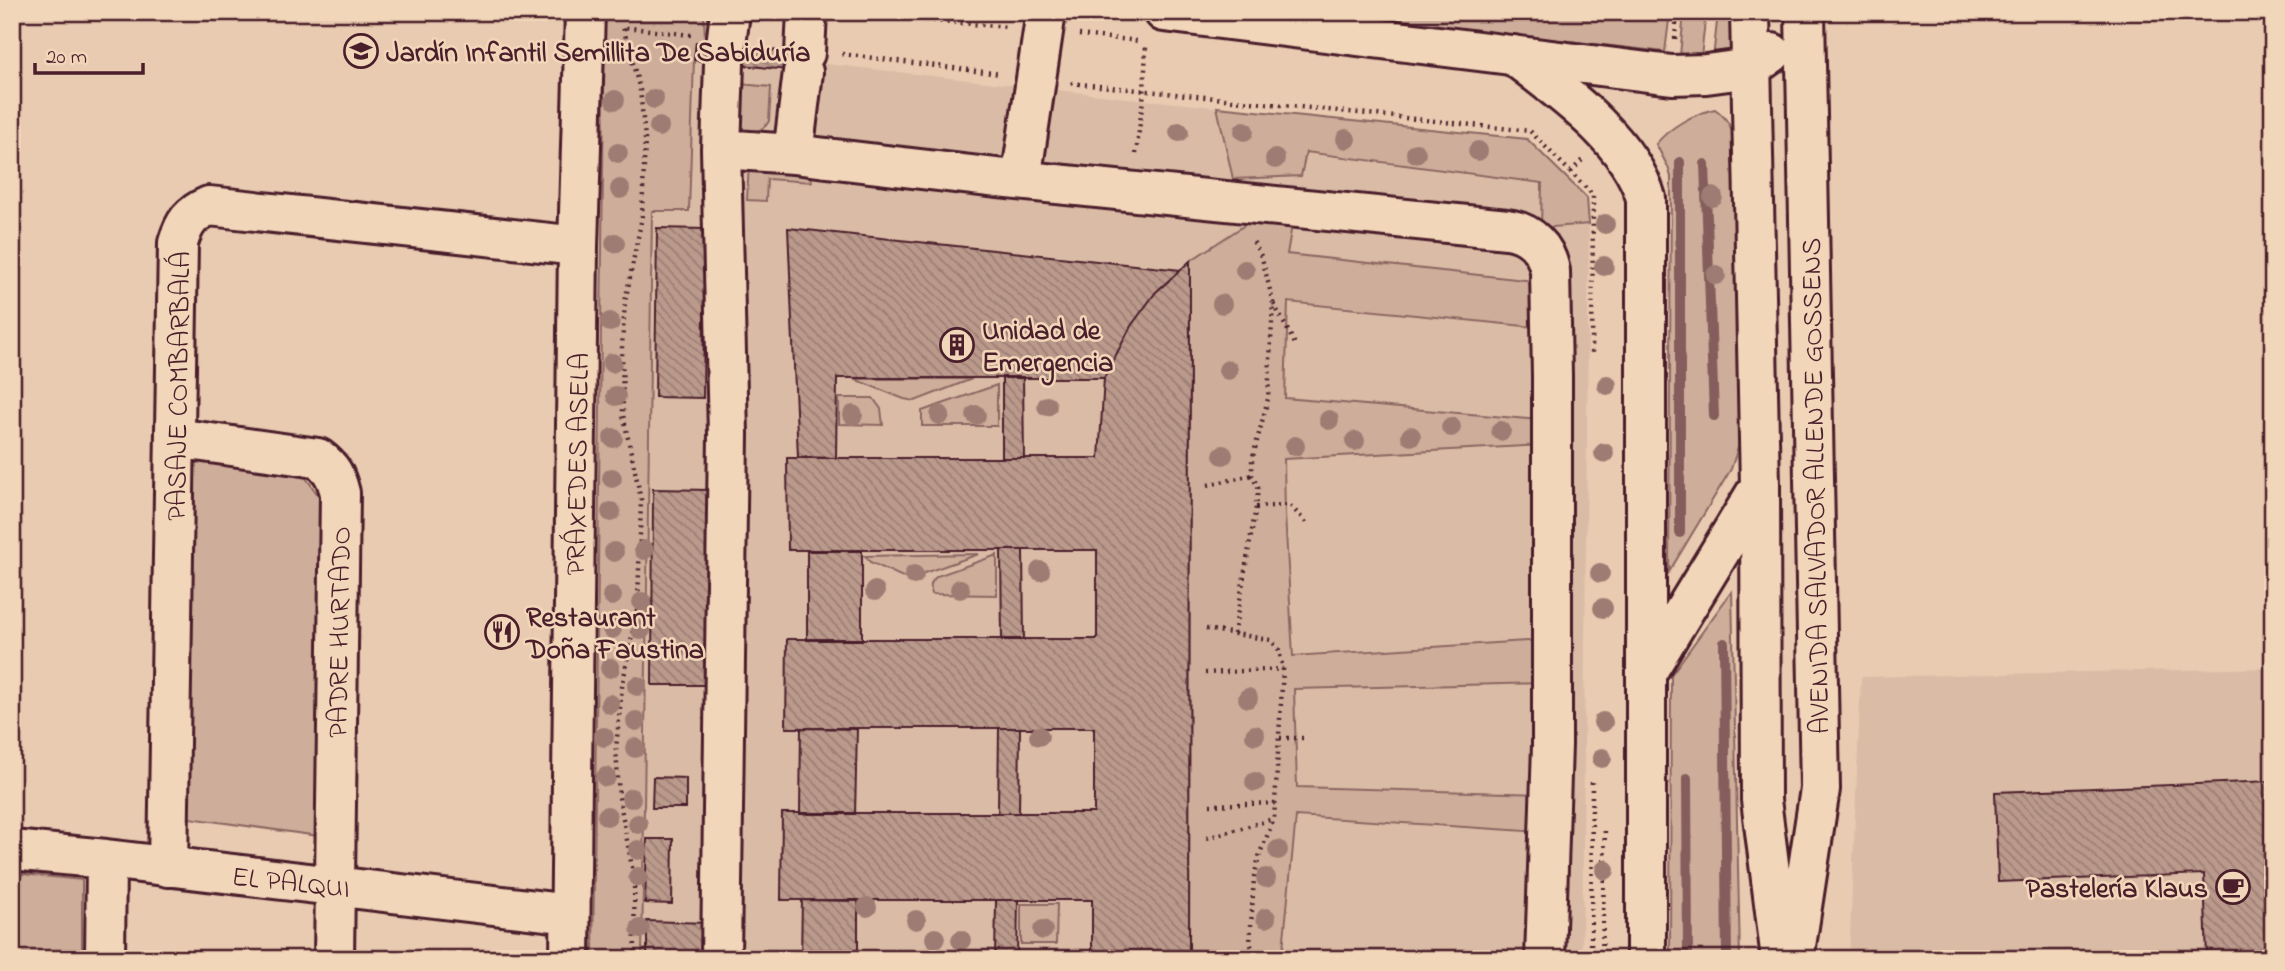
<svg xmlns="http://www.w3.org/2000/svg" width="2285" height="971" font-family="'Indie Flower',sans-serif">
	<defs>
		<pattern id="building-back-hatch" width="6" height="6" patternUnits="userSpaceOnUse" patternTransform="scale(1.75)"><rect width="6" height="6" fill="#bb9a8c"/><path d="M-1 5l2 2M0 0l6 6M5-1l2 2" fill="none" stroke="#9a7d73"/></pattern>
	</defs>
	<rect width="100%" height="100%" fill="#e8cbb1"/>
	<filter id="ink" filterUnits="userSpaceOnUse"><feTurbulence type="fractalNoise" baseFrequency=".0143" numOctaves="2"/><feDisplacementMap in="SourceGraphic" scale="14" xChannelSelector="R" yChannelSelector="G"/><feConvolveMatrix kernelMatrix="1 2 1 2 8 2 1 2 1" color-interpolation-filters="sRGB"/></filter>
	<g filter="url(#ink)">
		<path fill="#dabca6" d="M696,42L818,55V63L1127,98L1527,139L1587,198L1589,224L1582,959H642L652,210L689,211Z
			M2273,668V959H1849L1861,677Z"/>
		<path fill="#ceae9a" stroke="#8c6662" stroke-width="2" d="M605,12H704L705,43L696,42L694,60L689,211H652L642,959H593Z
			M1315,12H1670L1665,52Z
			M1684,12H1706L1701,57L1680,56Z
			M1718,12L1731,17L1734,52L1713,59Z
			M730,83L771,87L769,121C762,134 747,134 735,128Z
			M1217,107L1527,139L1587,198L1589,224L1541,228L1542,183L1306,152L1301,176L1233,179Z
			M1715,109C1731,120 1735,137 1740,155L1746,423L1731,469L1669,572L1671,177L1668,167L1656,144C1670,127 1693,114 1715,109Z
			M749,163L810,171L812,182L767,179L766,201L747,200Z
			M1254,219L1292,225L1287,254L1543,282L1544,328L1288,302L1285,398L1540,420L1542,445L1284,459L1285,514L1293,656L1542,640L1545,683L1294,689L1297,787L1544,794L1542,832L1296,816L1282,959H1189L1190,261Z
			M854,379H972L915,401L904,399Z
			M997,385V426H922V411Z
			M839,398H873L881,409L883,425L839,424Z
			M190,455L306,478L325,505L319,836L182,817Z
			M979,554L907,579L870,562L865,556Z
			M997,555V595L932,594C929,585 931,582 937,576Z
			M1732,591L1740,959H1670L1671,675Z
			M12,873L82,880V959H12Z
			M1021,904H1057L1056,944H1021Z"/>
		<g fill="none" stroke-linecap="round" stroke-linejoin="round">
			<path stroke="#845d5b" stroke-width="10" d="M1705,164L1714,416
				M1680,533V162
				M1724,643L1727,959
				M1687,778L1688,959"/>
		</g>
		<path fill="url(#building-back-hatch)" stroke="#4a1f2b" stroke-width="2" d="M696,42L818,55L816,73L694,60Z
			M657,228L705,229L703,398L655,397Z
			M788,228L1181,270L1156,292L1131,326L1104,378H837L836,458L798,457Z
			M1190,261L1189,959H1092V900H781L782,813H1094V728H786L787,639H1097V550H788L787,458H1099L1104,378L1131,326L1156,292Z
			M1002,377H1023L1024,458H1002Z
			M653,489L710,490L708,685H652Z
			M1001,550H1023L1024,640H1002Z
			M807,551H862V640H807Z
			M801,728L857,729L855,814H800Z
			M999,728H1020L1019,813H998Z
			M653,777L686,778V808H652Z
			M2273,781V959H2207L2204,874L1998,882L1995,792Z
			M647,839H673L672,904L645,903Z
			M802,900L858,901V959H801Z
			M996,900H1018L1017,959H995Z
			M647,921L706,923L705,959H647Z"/>
		<g fill="none" stroke-linecap="round" stroke-linejoin="round">
			<g stroke="#4a1f2b" stroke-width="44">
				<path id="minor" d="M726,45L730,12
					M805,53L807,12
					M1513,55C1560,91 1629,139 1646,198V959
					M721,149L793,154L997,178L1507,229C1530,232 1546,248 1550,271L1552,376V745L1545,959
					M793,154L803,72
					M1021,180L1046,12
					M175,438L318,458C332,468 336,477 340,493L334,959
					M1647,672L1760,486
					M12,850L106,859L570,914
					M168,867L178,243C184,223 190,214 209,206L578,246
					M105,959L106,859
					M570,959L578,246L585,12
					M721,959L728,434L721,149L724,64"/>
			</g>
			<g stroke="#4a1f2b" stroke-width="44">
				<path id="major" d="M1164,12L1672,75L1706,74L1751,68L1772,53
					M1750,12L1760,486L1761,800L1781,959
					M1794,959L1820,789L1805,12"/>
			</g>
			<path stroke="#4a1f2b" stroke-width="4.5" stroke-dasharray="2 5" stroke-linecap="butt" d="M490,12L548,20
				M842,13L1008,27
				M1079,35L1140,41
				M1675,39L1677,12
				M842,54L1000,74
				M1071,83L1530,131L1593,195L1592,356
				M1136,154L1144,92L1146,45
				M1571,172L1582,160
				M1274,304L1295,344
				M1208,485L1252,475
				M1256,507L1290,505L1309,526
				M1206,629L1271,640L1279,650L1283,669L1274,819L1260,853L1254,877L1250,943L1257,959
				M1234,634L1256,507L1258,488L1252,475V460L1268,399L1273,302L1262,258L1253,241
				M1205,673L1283,669
				M1280,738H1308
				M1210,805L1276,803
				M1207,838L1273,819
				M635,959L634,878L619,797L616,749L622,687L638,605L641,499L623,415L622,346L625,302L642,217L645,139L640,90L623,27L691,35
				M1591,959L1592,781
				M1602,959L1605,827"/>
			<use href="#minor" stroke="#f2d6b9" stroke-width="38"/>
			<use href="#major" stroke="#f2d6b9" stroke-width="38"/>
		</g>
		<g fill="#9f7c73">
			<circle cx="654" cy="99" r="10"/>
			<circle cx="615" cy="100" r="10"/>
			<circle cx="659" cy="127" r="10"/>
			<circle cx="1244" cy="131" r="10"/>
			<circle cx="1179" cy="132" r="10"/>
			<circle cx="1346" cy="139" r="10"/>
			<circle cx="1478" cy="151" r="10"/>
			<circle cx="618" cy="153" r="10"/>
			<circle cx="1416" cy="153" r="10"/>
			<circle cx="1275" cy="159" r="10"/>
			<circle cx="620" cy="189" r="10"/>
			<circle cx="1713" cy="197" r="10"/>
			<circle cx="1605" cy="224" r="10"/>
			<circle cx="615" cy="243" r="10"/>
			<circle cx="1604" cy="266" r="10"/>
			<circle cx="1245" cy="270" r="10"/>
			<circle cx="1716" cy="275" r="10"/>
			<circle cx="1222" cy="304" r="10"/>
			<circle cx="610" cy="322" r="10"/>
			<circle cx="612" cy="363" r="10"/>
			<circle cx="1228" cy="370" r="10"/>
			<circle cx="1607" cy="385" r="10"/>
			<circle cx="616" cy="396" r="10"/>
			<circle cx="1047" cy="406" r="10"/>
			<circle cx="853" cy="415" r="10"/>
			<circle cx="940" cy="415" r="10"/>
			<circle cx="976" cy="415" r="10"/>
			<circle cx="1329" cy="420" r="10"/>
			<circle cx="1451" cy="427" r="10"/>
			<circle cx="1501" cy="431" r="10"/>
			<circle cx="1411" cy="436" r="10"/>
			<circle cx="613" cy="438" r="10"/>
			<circle cx="1355" cy="441" r="10"/>
			<circle cx="1295" cy="446" r="10"/>
			<circle cx="1604" cy="453" r="10"/>
			<circle cx="1223" cy="455" r="10"/>
			<circle cx="612" cy="478" r="10"/>
			<circle cx="611" cy="512" r="10"/>
			<circle cx="644" cy="550" r="10"/>
			<circle cx="614" cy="552" r="10"/>
			<circle cx="1040" cy="571" r="10"/>
			<circle cx="1600" cy="573" r="10"/>
			<circle cx="914" cy="575" r="10"/>
			<circle cx="960" cy="589" r="10"/>
			<circle cx="875" cy="591" r="10"/>
			<circle cx="612" cy="596" r="10"/>
			<circle cx="642" cy="602" r="10"/>
			<circle cx="1603" cy="608" r="10"/>
			<circle cx="612" cy="629" r="10"/>
			<circle cx="641" cy="630" r="10"/>
			<circle cx="610" cy="668" r="10"/>
			<circle cx="637" cy="686" r="10"/>
			<circle cx="1248" cy="698" r="10"/>
			<circle cx="610" cy="704" r="10"/>
			<circle cx="636" cy="721" r="10"/>
			<circle cx="1603" cy="722" r="10"/>
			<circle cx="1255" cy="735" r="10"/>
			<circle cx="1039" cy="736" r="10"/>
			<circle cx="604" cy="737" r="10"/>
			<circle cx="635" cy="748" r="10"/>
			<circle cx="1602" cy="758" r="10"/>
			<circle cx="606" cy="777" r="10"/>
			<circle cx="1255" cy="782" r="10"/>
			<circle cx="631" cy="798" r="10"/>
			<circle cx="607" cy="816" r="10"/>
			<circle cx="638" cy="824" r="10"/>
			<circle cx="638" cy="850" r="10"/>
			<circle cx="1278" cy="850" r="10"/>
			<circle cx="1605" cy="870" r="10"/>
			<circle cx="638" cy="877" r="10"/>
			<circle cx="1266" cy="878" r="10"/>
			<circle cx="867" cy="907" r="10"/>
			<circle cx="1266" cy="918" r="10"/>
			<circle cx="916" cy="920" r="10"/>
			<circle cx="640" cy="929" r="10"/>
			<circle cx="1043" cy="930" r="10"/>
			<circle cx="935" cy="938" r="10"/>
			<circle cx="961" cy="940" r="10"/>
		</g>
	</g>
	<defs>
		<g id="school-ring" transform="scale(1.75)"><circle r="9.5" fill="#f2d6b9" stroke="#4a1f2b" stroke-width="1.5"/><path d="M0-5L7-2L0 1L-7-2ZM-4 1L0 2.5L4 1V4Q0 6-4 4Z" fill="#4a1f2b"/></g>
		<g id="building-ring" transform="scale(1.75)"><circle r="9.5" fill="#f2d6b9" stroke="#4a1f2b" stroke-width="1.5"/><path d="M-4-6H4V6H1V3H-1V6H-4ZM-2.5-4.3h1.7v1.8h-1.7ZM.8-4.3h1.7v1.8H.8ZM-2.5-1h1.7V.8h-1.7ZM.8-1h1.7V.8H.8Z" fill="#4a1f2b"/></g>
		<g id="restaurant-ring" transform="scale(1.75)"><circle r="9.5" fill="#f2d6b9" stroke="#4a1f2b" stroke-width="1.5"/><path d="M-5-6h1v4h1v-4h1v4h1v-4h1v5L-1.5 .5V6h-2V.5L-5-1ZM5-6V6H3V1.5H1.5Q1.5-4 5-6Z" fill="#4a1f2b"/></g>
		<g id="cafe-ring" transform="scale(1.75)"><circle r="9.5" fill="#f2d6b9" stroke="#4a1f2b" stroke-width="1.5"/><path d="M-5.5-4.5H6V0H3Q3 3.5 0 3.5H-2.5Q-5.5 3.5-5.5 0ZM3-3.2v2h1.7v-2ZM-6 4.5H4V6H-6Z" fill="#4a1f2b"/></g>
	</defs>
	<g fill-rule="evenodd">
		<use href="#school-ring" x="361" y="51"/>
		<use href="#building-ring" x="957" y="345"/>
		<use href="#restaurant-ring" x="502" y="632"/>
		<use href="#cafe-ring" x="2233" y="887"/>
	</g>
	<g text-anchor="middle" stroke-width="5" stroke-linejoin="round" paint-order="stroke">
		<g font-size="28" font-weight="bold" fill="#4a1f2b" stroke="#f2d6b9" text-anchor="start">
			<text x="386" y="61">Jardín Infantil Semillita De Sabiduría</text>
			<text x="982" y="339">Unidad de<tspan x="982" dy="32">Emergencia</tspan></text>
			<text x="526" y="626">Restaurant<tspan x="526" dy="32">Doña Faustina</tspan></text>
			<text x="2208" y="897" text-anchor="end">Pastelería Klaus</text>
		</g>
		<g font-size="28" fill="#4a1f2b" stroke="#f2d6b9">
			<text transform="translate(177 386) rotate(-89)" y="10">PASAJE COMBARBALÁ</text>
			<text transform="translate(576 464) rotate(-89)" y="10">PRÁXEDES ASELA</text>
			<text transform="translate(1814 486) rotate(-91)" y="10">AVENIDA SALVADOR ALLENDE GOSSENS</text>
			<text transform="translate(338 632) rotate(-89)" y="10">PADRE HURTADO</text>
			<text transform="translate(291 881) rotate(6)" y="10">EL PALQUI</text>
		</g>
	</g>
	<rect width="2285" height="971" fill="none" stroke="#f2d6b9" stroke-width="42"/>
	<rect x="21" y="21" width="2243" height="929" fill="none" stroke="#4a1f2b" stroke-width="2.5" filter="url(#ink)"/>
	<path d="M35 63v10h108v-10" fill="none" stroke="#4a1f2b" stroke-width="3.5"/>
	<text x="46" y="63" font-size="21" fill="#4a1f2b" stroke="#f2d6b9" stroke-width="5" paint-order="stroke">20 m</text>
</svg>
